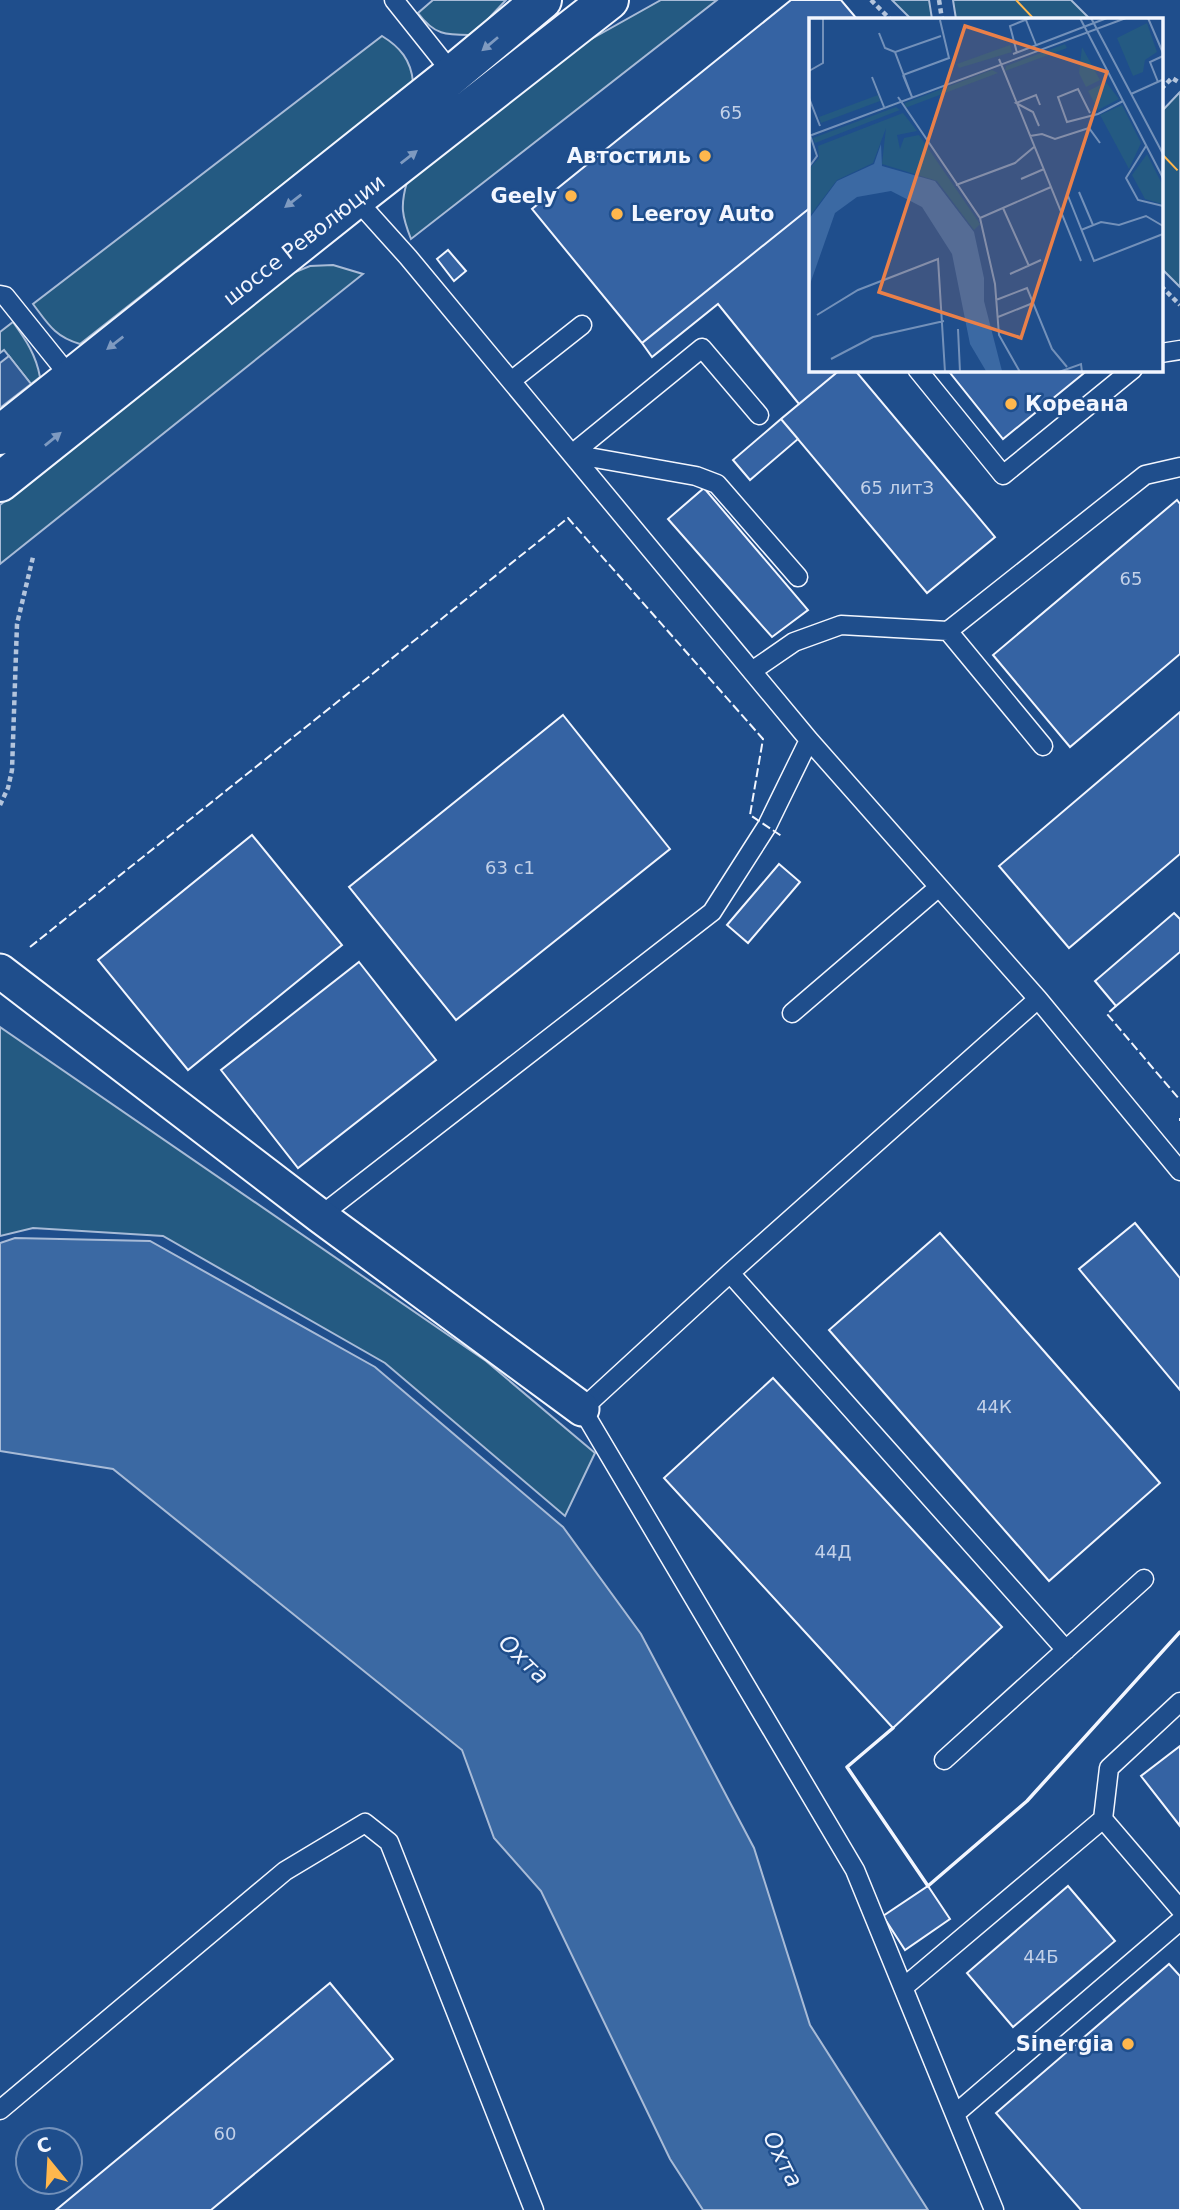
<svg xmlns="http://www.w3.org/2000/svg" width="1180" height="2210" font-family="'DejaVu Sans',sans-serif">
	<rect width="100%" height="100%" fill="#1f4e8c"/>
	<path fill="#245a82" stroke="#a8bbd7" stroke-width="2" d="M433,0H506L473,35C447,35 435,36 418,13Z
		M661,0H717L411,239C402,216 400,206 407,182L561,56Z
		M892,0H929L932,19H911Z
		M953,0H1071L1090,19H956Z
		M382,36C400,47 411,60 413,82L80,344C55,337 48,324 33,304Z
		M1180,92V287L1161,268V112Z
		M333,265L363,274L0,564V505L288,275L310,266Z
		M13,322C26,340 36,355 40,377L31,384L4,350L0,353V332Z
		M0,1027L486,1361L595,1453L565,1516L385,1363L163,1236L33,1228L0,1236Z"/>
	<path fill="#305b95" stroke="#a8bbd7" stroke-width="2" d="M9,356L31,384L0,408V363Z"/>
	<path fill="#3b69a3" stroke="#a8bbd7" stroke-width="2" d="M15,1238L150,1241L375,1367L563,1527L641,1634L754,1848L810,2025L928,2210H703L670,2159L541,1891L494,1838L462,1750L113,1469L0,1451V1243Z"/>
	<path fill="#3563a3" stroke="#f2f6ff" stroke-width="2" d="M791,0H841L857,19H811V207L642,343L532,209Z
		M811,207V369H841L799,404L718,304L652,357L642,343Z
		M448,250L466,271L454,281L437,259Z
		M841,369H854L995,537L927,593L781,419Z
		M947,369H1089L1003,439Z
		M781,419L798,439L750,480L733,460Z
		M704,488L808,610L772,637L668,519Z
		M1177,500L1180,504V654L1070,747L993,655Z
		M1180,712V854L1069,948L999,866Z
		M563,715L670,849L456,1020L349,887Z
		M252,835L342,945L188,1070L98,960Z
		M779,864L800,882L748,943L727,925Z
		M1174,913L1180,919V952L1116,1006L1095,981Z
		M359,962L436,1060L298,1168L221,1070Z
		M1135,1223L1180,1278V1390L1079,1269Z
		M940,1233L1160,1483L1049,1581L829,1330Z
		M773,1378L1002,1627L893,1728L664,1478Z
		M1180,1746V1826L1141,1776Z
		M928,1886L950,1919L905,1950L883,1916Z
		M1068,1886L1115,1941L1013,2027L967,1973Z
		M1169,1964L1180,1976V2210H1081L996,2113Z
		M330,1983L393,2059L211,2210H56Z"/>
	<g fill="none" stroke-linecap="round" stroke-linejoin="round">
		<g stroke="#f2f6ff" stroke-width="21">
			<path id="service" d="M394,0L453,74
				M354,197L408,257L809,740L1038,999L1180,1171
				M0,295L5,296L71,378
				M1161,353L1180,350
				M917,369L1003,475L1133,369
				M511,381L582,325
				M759,415L702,348L572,454L696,476L717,484L798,577
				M948,631L1043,746
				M752,671L794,642L841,625L948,631L1145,475L1180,467
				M792,1013L939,887
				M320,1216L712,912L767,826L809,740
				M730,1273L1066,1650
				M944,1760L1144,1579
				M1103,1819L1109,1768L1180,1702
				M904,1987L1103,1819L1180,1909
				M0,2110L285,1871L365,1823L389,1842L534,2210
				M955,2114L1180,1921
				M994,2210L855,1870L582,1409L730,1273L1038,999"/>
		</g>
		<g stroke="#f2f6ff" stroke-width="37">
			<path id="minor" d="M0,971L320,1216L582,1409"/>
		</g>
		<g stroke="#f2f6ff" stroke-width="42">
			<path id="primary" d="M0,435L453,74L542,0
				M0,482L355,199L609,0"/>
		</g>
		<path stroke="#b3c4dc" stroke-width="4.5" stroke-dasharray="5 3.5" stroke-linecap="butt" d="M871,0L890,19
			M939,0L942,19
			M1161,89L1172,78L1180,83
			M1161,286L1180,305
			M0,805L8,788L12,770L17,624L33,557"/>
		<use href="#service" stroke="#1f4e8c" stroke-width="18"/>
		<use href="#minor" stroke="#1f4e8c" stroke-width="33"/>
		<use href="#primary" stroke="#1f4e8c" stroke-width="38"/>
		<path stroke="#f2f6ff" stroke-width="2" stroke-dasharray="9 3.5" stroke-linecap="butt" d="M30,947L568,518L763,739L750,815L783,837
			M1116,1006L1107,1014L1180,1100
			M1180,1118V1121"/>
		<path stroke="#f2f6ff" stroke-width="3.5" d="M893,1728L847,1767L928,1886L1027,1801L1180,1632"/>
		<path stroke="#ffb74d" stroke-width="2" stroke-dasharray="24 5 3.5 5" stroke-linecap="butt" d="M1016,0L1034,19
			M1161,153L1180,173"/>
	</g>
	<defs><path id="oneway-solid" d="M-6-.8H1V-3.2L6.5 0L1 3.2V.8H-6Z" transform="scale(1.75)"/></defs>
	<g fill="#7e9ac0">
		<use href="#oneway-solid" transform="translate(490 44) rotate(140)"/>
		<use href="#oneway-solid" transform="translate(409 157) rotate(-38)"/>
		<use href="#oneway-solid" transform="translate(293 201) rotate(142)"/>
		<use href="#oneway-solid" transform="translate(115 343) rotate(142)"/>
		<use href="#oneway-solid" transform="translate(53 439) rotate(-39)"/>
	</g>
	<g fill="#ffb74d" stroke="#1f4e8c" stroke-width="2.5">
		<circle cx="705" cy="156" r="7"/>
		<circle cx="571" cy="196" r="7"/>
		<circle cx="617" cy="214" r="7"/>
		<circle cx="1011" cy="404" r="7"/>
		<circle cx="1128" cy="2044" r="7"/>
	</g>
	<g text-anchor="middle" stroke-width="5" stroke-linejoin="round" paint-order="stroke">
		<g font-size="18" fill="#c3d1e8">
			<text x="731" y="119">65</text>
			<text x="897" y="494">65 литЗ</text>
			<text x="1131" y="585">65</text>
			<text x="510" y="874">63 с1</text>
			<text x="994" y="1413">44К</text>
			<text x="833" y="1558">44Д</text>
			<text x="1041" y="1963">44Б</text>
			<text x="225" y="2140">60</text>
		</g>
		<g font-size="21" font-weight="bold" fill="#f2f6ff" stroke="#1f4e8c" text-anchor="end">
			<text x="691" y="163">Автостиль</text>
			<text x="557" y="203">Geely</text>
			<text x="631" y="221" text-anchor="start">Leeroy Auto</text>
			<text x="1025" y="411" text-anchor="start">Кореана</text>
			<text x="1114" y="2051">Sinergia</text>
		</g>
		<g font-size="21" fill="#f2f6ff" stroke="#1f4e8c">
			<text transform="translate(304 240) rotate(-38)" y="7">шоссе Революции</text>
		</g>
		<g font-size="23" font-style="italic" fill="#f2f6ff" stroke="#1f4e8c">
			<text transform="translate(524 1659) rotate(44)" y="8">Охта</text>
			<text transform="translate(783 2159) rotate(63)" y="8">Охта</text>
		</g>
	</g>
	<g transform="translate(809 18)">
		<rect width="354" height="354" fill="#1f4e8c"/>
		<path d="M338,5L348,34L336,42L334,54L324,58L308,20ZM256,26L258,30L196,53L197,48ZM201,27L203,34L150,50L148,46ZM273,29L291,62L277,69L270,55ZM183,52L189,55L96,90V85ZM297,64L310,81L289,92L279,73ZM69,77L71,83L12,105L10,99ZM313,87L332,125L320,151L291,97ZM87,89L91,92L6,125L4,120ZM94,95L108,113L88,117L91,131L95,120L110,117L171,206L165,212L128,163L73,146L77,110L64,145L28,162L0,199V151L10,140L9,128ZM338,136L353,166V186L336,181L323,157Z" fill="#245a82"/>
		<path d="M72,126L73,148L126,163L165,214L175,260V283L193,353H177L161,326L143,236L113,189L82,173L48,179L26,195L0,269V201L28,163L65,146Z" fill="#3b69a3"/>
		<path fill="none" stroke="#7391ba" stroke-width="2" d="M271,0L354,160M282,0L354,136M339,0L354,35M217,2L227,27M70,15L76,30L86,34M208,35L201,8L221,0M204,36L298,0M190,41L272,243M0,53L14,45V0M94,57L103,79L86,34L132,18M94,57L140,40L131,2M63,59L75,89M349,64L341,44L354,38M322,76L353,62M89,79L171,200L186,266L190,317L211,354M0,80L11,108M281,95L269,71L249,79L258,104L289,96L314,83M230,108L224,94L207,85L227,77L231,87M0,118L317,0M221,118L233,116L246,121L280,110L291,125M337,128L317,160L329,182L354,188M0,149L8,138L1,117M212,161L235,151M147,167L206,145L225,129M270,174L284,207M259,178L285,243L354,216M194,190L220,248M171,200L242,169M272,212L292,204L310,207L337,198L354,208M201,256L232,242M187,282L218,270L243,331L258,349M8,297L49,272L129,241L136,354M189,299L224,285M149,311L151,354M22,341L64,319L135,303M250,354L272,346L273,354"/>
		<path fill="#ea8049" fill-opacity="0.15" stroke="#ea8049" stroke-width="3.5" d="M156,8L298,54L212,320L70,274Z"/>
		<rect width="354" height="354" fill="none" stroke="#f2f6ff" stroke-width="3.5"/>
	</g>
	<g transform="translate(49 2161) rotate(342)"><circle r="33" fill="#1f4e8c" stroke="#7391ba" stroke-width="2"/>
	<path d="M0-5L12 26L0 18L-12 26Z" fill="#ffb74d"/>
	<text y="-10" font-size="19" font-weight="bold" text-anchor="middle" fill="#f2f6ff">С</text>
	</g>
</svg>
